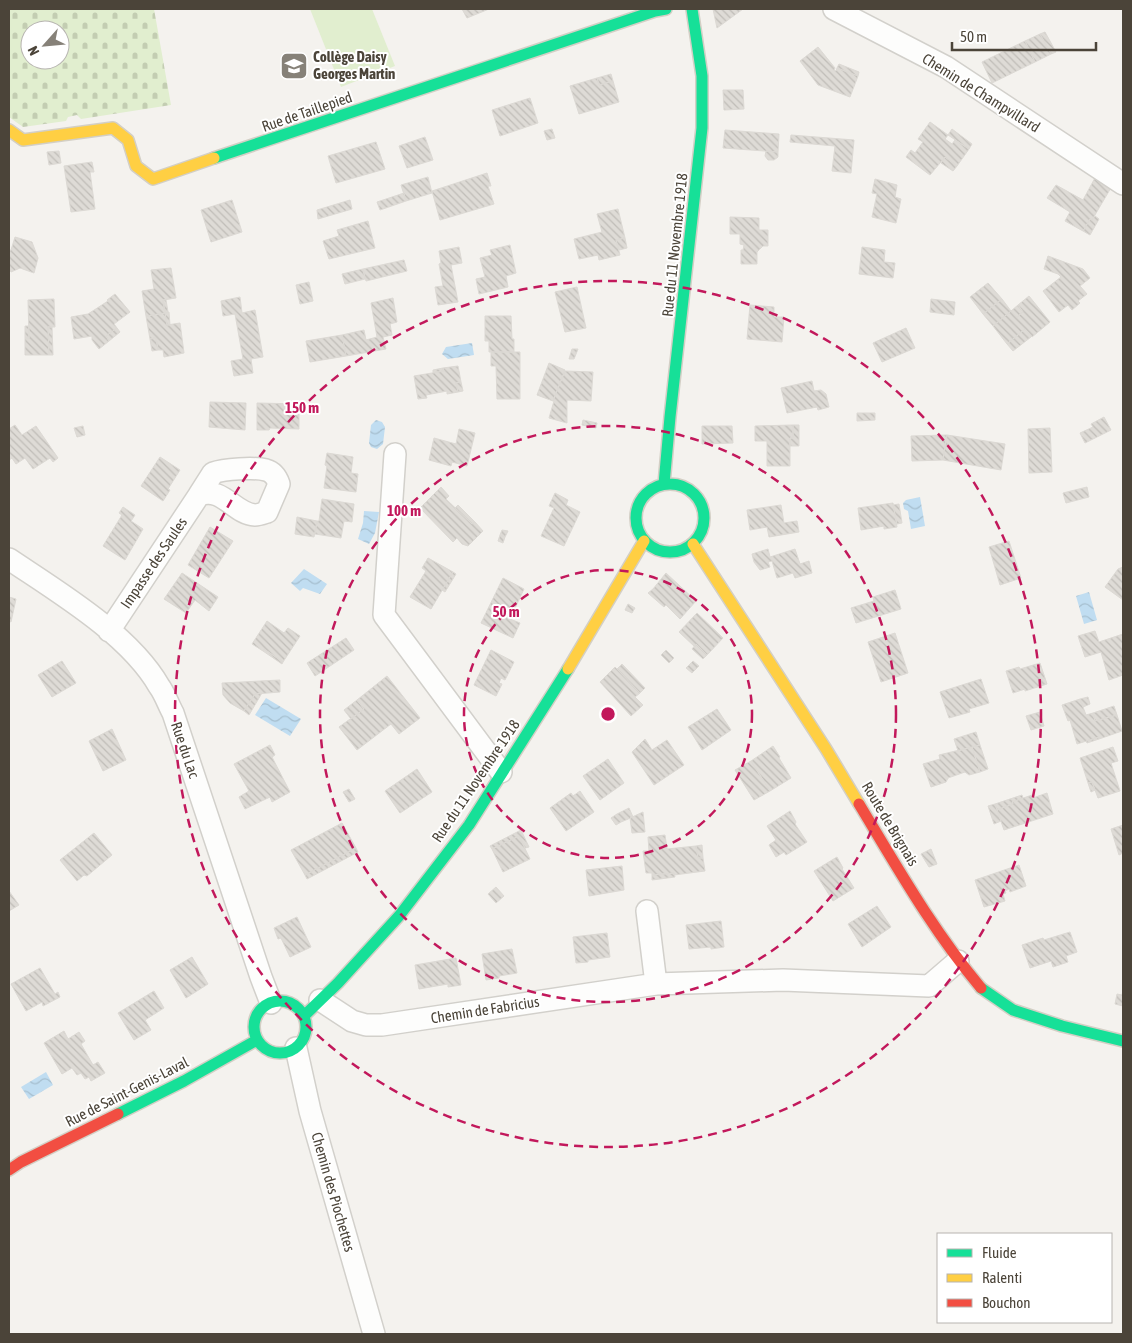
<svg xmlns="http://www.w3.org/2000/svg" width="1132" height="1343" font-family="'Asap Condensed',sans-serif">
	<defs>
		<pattern id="cemetery-stones" width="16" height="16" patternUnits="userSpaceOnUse" patternTransform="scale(1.25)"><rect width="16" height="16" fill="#e1eecf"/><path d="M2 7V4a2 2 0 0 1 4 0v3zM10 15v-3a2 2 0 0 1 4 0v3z" fill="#c3cdb2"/></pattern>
		<pattern id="water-waves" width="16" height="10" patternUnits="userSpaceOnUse" patternTransform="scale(1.25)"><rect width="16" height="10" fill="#c0ddf1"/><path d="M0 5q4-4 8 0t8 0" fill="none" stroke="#a6bfcf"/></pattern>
		<pattern id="building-back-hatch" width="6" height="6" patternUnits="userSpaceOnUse" patternTransform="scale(1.25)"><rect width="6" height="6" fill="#dedbd6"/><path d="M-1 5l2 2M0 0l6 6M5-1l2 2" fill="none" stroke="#c0bdb8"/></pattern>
	</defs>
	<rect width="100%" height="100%" fill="#f4f2ee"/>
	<path fill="url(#cemetery-stones)" fill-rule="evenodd" d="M9,9H154L171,105L81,119L77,115L68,117L66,121L23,127L9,117ZM30,30H60V60H30Z"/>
	<path fill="#e1eecf" d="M310,9H372L395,66L341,87Z"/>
	<path fill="url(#water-waves)" d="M472,343L474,355L448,359L442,354L446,347Z
		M376,420L382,422L385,427L383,444L377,449L371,447L369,443L371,425Z
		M920,497L925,526L911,529L908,511L904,509L903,503L906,500Z
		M364,511L379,512L375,533L369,544L358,539L363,523Z
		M304,569L327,584L320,594L303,588L300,591L291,583Z
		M1089,592L1097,620L1084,624L1076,596Z
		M266,698L301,719L290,736L255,715Z
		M46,1072L53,1085L29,1099L21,1087Z"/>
	<path fill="url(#building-back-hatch)" stroke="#dcd9d4" d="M462,9H489L467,18Z
		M713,9H743L717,28Z
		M1045,32L1056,52L1051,54L1040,34Z
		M1040,34L1051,54L1035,62L1025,41Z
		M1025,41L1035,62L992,83L982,62Z
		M818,47L835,68L834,70L836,71L837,68L858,76L850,97L818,85L800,61Z
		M839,64L859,72L858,76L837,68Z
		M611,74L613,81L599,85L597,78Z
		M597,78L599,85L613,81L619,102L579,114L570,86Z
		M723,90H743L744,109L724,110Z
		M530,98L538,123L500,136L492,110Z
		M930,122L948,135L945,139L952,144L955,140L969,149L957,166L945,157L930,175L906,157L911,150L915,153L923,142L918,139Z
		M552,129L555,138L547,140L544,131Z
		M952,129L972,144L969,149L948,135Z
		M725,130L779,134L778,152L723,148Z
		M791,135L854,140L851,173L832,171L835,146L790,142Z
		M425,137L433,160L407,168L399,146Z
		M376,142L385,169L336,183L328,156Z
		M59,151L61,163L49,165L47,152Z
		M766,151L778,152V157L774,160H768L765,156Z
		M945,157L957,166L953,171L941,163Z
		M92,162L94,172H90L95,209L71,212L64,166Z
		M487,173L491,186H488L494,204L440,220L432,191Z
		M1096,176L1112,186L1092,220L1090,219L1083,231L1065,221L1070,212L1047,198L1056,185L1083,200Z
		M428,177L432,193L406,201L401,185Z
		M875,179L897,185L895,197L901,199L896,223L872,217L877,194L872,193Z
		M404,193L406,201L380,210L377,202Z
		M232,200L242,232L211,242L201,210Z
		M350,200L352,209L318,219L317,210Z
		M618,209L625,238L616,240L620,255L599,260L598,255L579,259L574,239L602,232L597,214Z
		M1095,216L1099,219L1090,235L1083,231L1090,219L1092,220Z
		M730,217L759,218V230H768V246H763L757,252V264H741V250H743L744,245L740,244V234H730Z
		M368,221L375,248L329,259L323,241L339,236L337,230Z
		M15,237L32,242L38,258L34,273L20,268L11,272L9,268V251L11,250Z
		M625,238L627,248L619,250L616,240Z
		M510,245L516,273L506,276L508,287L479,294L476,279L485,277L480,258L492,255L490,250Z
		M459,247L462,263L451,265L458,302L438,305L435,287L443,286L439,264L441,263L439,251Z
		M862,247L885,250L884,262L895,263L893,278L859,274Z
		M1048,256L1083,269L1090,278L1080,286L1087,294L1078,301L1080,303L1072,310L1068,305L1059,312L1043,291L1061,277L1058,274L1044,269Z
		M404,260L407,271L366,281L363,269Z
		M171,268L176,298L163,300L165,313L146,316L142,291L154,289L151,270Z
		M363,269L365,279L345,284L342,274Z
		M309,282L313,301L300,304L296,285Z
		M988,283L1002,299L983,314L970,297Z
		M577,287L586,328L565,332L555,292Z
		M115,294L130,312L114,324L117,328L106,336L109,341L99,349L92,340V336L74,339L71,317L88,314L108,301L107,300Z
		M1029,296L1050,322L1032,337L1025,329L1007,344L993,326L1011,311L1017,317L1023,312L1018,305Z
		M240,297L242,313L255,310L263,357L251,359L253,373L234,376L231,361L243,359L235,314L223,316L221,301Z
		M393,298L397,322L390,324L392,335L383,337L386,349L346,356L342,335L364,330L366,340L377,337L371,303Z
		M54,299L55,327H48L49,355H25V338H29L28,300Z
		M931,299L955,302L954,315L930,312Z
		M1002,299L1011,311L993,326L983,314Z
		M163,300H166L168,312L165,313Z
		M750,305L774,307V317H784L782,342L747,339Z
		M1018,305L1023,312L1017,317L1011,311Z
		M169,312L170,325H167L165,313Z
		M165,313L167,325L180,323L184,353L164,357L163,350H158L156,338L150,339L146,316Z
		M485,316H511L512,339H514V352H489V341H485Z
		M25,326H29V338H25Z
		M48,327H52L53,355H49Z
		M117,328L120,332L109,341L106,336Z
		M906,328L915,348L882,362L873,343Z
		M1025,329L1031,337L1013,351L1007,344Z
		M342,335L346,356L310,362L306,341Z
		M156,338L158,350L152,351L150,339Z
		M572,349H578L574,359H569Z
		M491,352H520V399H497L496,366H491Z
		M549,363L565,370L553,401L537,395Z
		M458,366L461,382L456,383L458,392L447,394V391L426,395L427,398L418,399L414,376L444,371L443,368Z
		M443,368L444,371L433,373V370Z
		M565,371L593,372L591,401L567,400V423L549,418L554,401H553Z
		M812,381L814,391L821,390L826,394L829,407L818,410L817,407L787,413L781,388Z
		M461,382L463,391L458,392L456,383Z
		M210,402L246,403L245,430L209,427Z
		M257,403L299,404V429L270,428L269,430H257Z
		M857,413H875V420L857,421Z
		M1104,417L1111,430L1085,443L1080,433L1093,427L1091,424Z
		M583,420L597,423L596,428L582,425Z
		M15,425L22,435L36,426L58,458L53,462L50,458L33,469L25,458L16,464L12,458L9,460V429Z
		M793,425V438H790V466H767V441H755V426Z
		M793,425H799V446H790V438H793Z
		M83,426L85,435L77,437L74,428Z
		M702,426H732L733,443L702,444Z
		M1050,428L1052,472L1029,473L1028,429Z
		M459,429L475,433L467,466L452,462L451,466L429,460L434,438L456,444Z
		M947,435L943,460L912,461L911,436Z
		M947,435L1005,444L1001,470L943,460Z
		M327,453L353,457L351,473L358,474L356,492L324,488L327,466L325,465Z
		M160,457L180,470L168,489L170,490L163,501L141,486Z
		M441,487L449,496L446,499L472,524L475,522L483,531L468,546L462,544L457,538L453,542L420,508Z
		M1087,487L1089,497L1066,503L1063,493Z
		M555,493L568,500L566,505L580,512L564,546L541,536L554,508L549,506Z
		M322,499L354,504L352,522L344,521L341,538L315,534L317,521H319Z
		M893,503L897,527L884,529V526L861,530L858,508Z
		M899,504L902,523L897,524L893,505Z
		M458,505L475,522L472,524L455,508Z
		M781,505L784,523L797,521L799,532L769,537L767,527L750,530L747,510Z
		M123,507L135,515L131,521L143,529L125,560L103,546L122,515L119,513Z
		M297,517L317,521L314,537L295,534Z
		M210,527L233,541L209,578L188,565Z
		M502,530L508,531L505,537L500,535Z
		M500,535L505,537L503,543L498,541Z
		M1009,541L1021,578L1000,585L989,547Z
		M768,549L770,557L795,549L800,564L809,561L812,573L795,578L793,573L777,578L772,561L768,562L770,567L760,570L754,562L752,554Z
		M428,558L453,572L431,609L410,597L426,571L422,568Z
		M1123,567V600L1105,587L1118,569Z
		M453,572L456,574L445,592L442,590Z
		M182,573L218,597L209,611L195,600L186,613L164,599Z
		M666,573L696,601L680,619L666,605L668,603L653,589Z
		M503,578L524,589L510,619L520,623L513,638L481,623Z
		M653,589L668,603L664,607L648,593Z
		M895,590L901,609L856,623L851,608L874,601L873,597Z
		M9,597L16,599L11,622L9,621Z
		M628,604L635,608L632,613L625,610Z
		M697,613L723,638L707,655L696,644L695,647L679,632Z
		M267,621L284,633L288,628L300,636L283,662L264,649L263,651L252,644Z
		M1095,631L1099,642L1123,634V675L1109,680L1101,652L1085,657L1078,636Z
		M895,633L908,673L881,682L868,642Z
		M346,638L354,650L315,676L307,663Z
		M696,644L707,655L703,659L692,649Z
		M264,649L283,662L282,664L263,651Z
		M491,650L514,662L505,680L501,678L499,683L502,684L496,696L474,685Z
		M666,650L674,658L669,663L661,655Z
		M62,661L76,683L52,697L38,675Z
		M693,661L699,666L692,673L686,668Z
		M1040,663L1047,684L1025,691V689L1013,693L1006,671L1019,667L1020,669Z
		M622,664L645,688L640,693L617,669Z
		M615,667L640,693L635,697L643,705L631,716L600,682Z
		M387,676L420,718L399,734L391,724L357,750L339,727L364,709L357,700Z
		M981,679L989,703L969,709L970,712L949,718L940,692Z
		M280,680V692L255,694L244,711L230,703L223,695L222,683Z
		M262,693L249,715L244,711L255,694Z
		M1088,697L1090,704L1083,707L1080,699Z
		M1080,699L1086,715L1093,713L1095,721L1117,715L1122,731L1099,739V737L1077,744L1070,720L1068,721L1062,705Z
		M357,700L364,709L351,719L344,710Z
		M1114,706L1117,715L1095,721L1093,713Z
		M717,709L731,730L702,750L688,727Z
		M1040,712L1044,726L1031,730L1026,716Z
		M112,729L126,760L103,771L89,741Z
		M976,732L980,745L958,751L954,739Z
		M1099,737V739L1087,743L1086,741Z
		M645,739L652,750L667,740L684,765L654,785L632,752Z
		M270,745L275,755L272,757L290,792L272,802L270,797L245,809L239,797L249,791L234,764Z
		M980,745L988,769L980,772L972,747Z
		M773,746L780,757L779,758L791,778L770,791L751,761Z
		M972,747L980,772L969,775L965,772L948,778L946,782L931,787L923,764L940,759L939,755Z
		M1113,747L1118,761L1111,763L1120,791L1098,798L1092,782L1088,783L1080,758Z
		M608,759L624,783L600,800L583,776Z
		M751,761L770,791L754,800L735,770Z
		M417,769L432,792L400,813L385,791Z
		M1092,782L1095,790L1091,792L1088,783Z
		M349,789L355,799L349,802L343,792Z
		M580,791L594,812L566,831L550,808L571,793L573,796Z
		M1047,793L1053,814L1004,830L997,810L1013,804L1012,802L1032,795L1033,798Z
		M1022,795L1023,798L1012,802L1013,804L997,810L995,804Z
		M995,804L1001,821L994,824L988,806Z
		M629,808L633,817L621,822L617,814Z
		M790,811L796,822L795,824L807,842L786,855L784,852L776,857L769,845L776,840L767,826Z
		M643,812L645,832L632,833L630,818Z
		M617,814L621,822L616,825L611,818Z
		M342,823L356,848L305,875L291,850Z
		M1123,825V853L1119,855L1111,829Z
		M521,830L529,847L525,848L519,836L492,849L490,846Z
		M94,833L112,855L87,876L84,875L77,881L60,860Z
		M665,835L667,849L696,846L698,858H703L705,871L674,875V873L652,875V873H646L643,851H649L648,837Z
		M519,836L530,859L503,872L492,849Z
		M702,845L703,858H698L696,846Z
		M356,848L358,852L307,879L305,875Z
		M931,849L937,864L929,867L921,854Z
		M837,857L843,868L842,869L854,888L833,901L814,871Z
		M1019,865L1026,886L1010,892L1009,889L1005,891L1006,893L1003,894L1005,901L984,907L975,880Z
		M622,866L624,890L589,896L586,870Z
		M674,873L675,877L652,880V875Z
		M496,887L504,896L496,903L488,894Z
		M9,891L19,905L9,911Z
		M877,906L891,927L862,947L848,924Z
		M297,917L311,947L290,957L281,938L278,939L274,928Z
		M721,921L724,947L711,949V947L689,949L686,925Z
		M1070,932L1077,952L1066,956L1068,962L1053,967L1051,961L1030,968L1022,945L1043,938L1044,940Z
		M607,933L610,957L588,960V962L576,963L573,937Z
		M512,949L517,973L499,976V978L486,980L482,954Z
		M192,957L208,984L186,998L170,970Z
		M456,958L461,985L448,987V984L419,989L415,965Z
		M40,968L55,994L58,992L60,997L43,1006L42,1002L26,1011L11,984Z
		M1123,990V1006L1115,1004L1117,994L1122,995Z
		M154,991L164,1008L145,1020L151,1030L134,1040L118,1013Z
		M64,1031L68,1039L79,1032L85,1041L81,1044L93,1065L98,1062L105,1073L91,1081L89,1077L85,1079L81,1073L77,1075L72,1068L62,1074L44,1043Z"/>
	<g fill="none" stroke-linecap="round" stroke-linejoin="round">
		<g stroke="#d2d0cb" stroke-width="24">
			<path id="street" d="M834,9L946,67L1123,184
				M395,454L384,615L501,772
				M9,559C58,592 129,634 159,686C165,694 168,704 173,713L261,977L271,1003
				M109,631L199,495C223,486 234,514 255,515C259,515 264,513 267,512L279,484C277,478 273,472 266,470C254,467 224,469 213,473L199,495
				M647,911L656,984
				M320,1000L352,1021L366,1025H382L656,984L783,980L929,986L958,961
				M296,1048L310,1111L374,1334"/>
		</g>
		<g stroke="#d3cfc5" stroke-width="14">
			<path id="fast" d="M214,158L655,11L666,9
				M636 518a34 34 0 1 1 68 0a34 34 0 1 1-68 0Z
				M664,484L670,417L702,128V76L692,9
				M981,988L1013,1010L1062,1026L1123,1041
				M254 1027a26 26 0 1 1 52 0a26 26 0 1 1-52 0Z
				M304,1016L338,983L399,916L469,825L568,669
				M118,1114L184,1081L257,1040"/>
		</g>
		<g stroke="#d3cfc5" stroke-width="14">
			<path id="slow" d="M9,130L23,140L113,128L128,140L136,166L153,179L214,158
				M693,544L826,749L859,804
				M568,669L644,541"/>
		</g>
		<g stroke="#d3cfc5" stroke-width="14">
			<path id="jam" d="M859,804C897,867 933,931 981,988
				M9,1170L21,1162L118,1114"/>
		</g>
		<use href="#street" stroke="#fdfdfc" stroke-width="21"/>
		<use href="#fast" stroke="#16e098" stroke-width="11"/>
		<use href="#slow" stroke="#ffcf43" stroke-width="11"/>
		<use href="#jam" stroke="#f24e42" stroke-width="11"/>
	</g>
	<g fill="none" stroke="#c2185b" stroke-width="2.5" stroke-dasharray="9 6">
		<circle cx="608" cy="714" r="144"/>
		<circle cx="608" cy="714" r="288"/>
		<circle cx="608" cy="714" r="433"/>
	</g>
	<defs>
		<g id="school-square" transform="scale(1.4375)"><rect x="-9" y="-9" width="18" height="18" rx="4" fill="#868178" stroke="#fff"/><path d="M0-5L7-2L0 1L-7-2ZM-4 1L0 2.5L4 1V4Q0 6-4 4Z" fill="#fff"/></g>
	</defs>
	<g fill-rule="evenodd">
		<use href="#school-square" x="294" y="66"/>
	</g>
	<g text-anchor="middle" stroke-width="4" stroke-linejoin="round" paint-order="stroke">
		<g font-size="15" font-weight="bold" fill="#4b4439" stroke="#fff" text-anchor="start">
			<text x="313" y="62">Collège Daisy<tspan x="313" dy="17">Georges Martin</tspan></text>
		</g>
		<g font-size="15" fill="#4b4439" stroke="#fff">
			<text transform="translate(981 93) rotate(32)" y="5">Chemin de Champvillard</text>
			<text transform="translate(307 112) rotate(-19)" y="5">Rue de Taillepied</text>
			<text transform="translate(675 245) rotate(-84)" y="5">Rue du 11 Novembre 1918</text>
			<text transform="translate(154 563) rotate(-56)" y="5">Impasse des Saules</text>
			<text transform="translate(185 750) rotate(71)" y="5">Rue du Lac</text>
			<text transform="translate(476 781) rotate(-56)" y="5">Rue du 11 Novembre 1918</text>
			<text transform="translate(890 824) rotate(59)" y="5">Route de Brignais</text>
			<text transform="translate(485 1010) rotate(-9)" y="5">Chemin de Fabricius</text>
			<text transform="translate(127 1092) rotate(-27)" y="5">Rue de Saint-Genis-Laval</text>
			<text transform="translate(333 1192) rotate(74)" y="5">Chemin des Piochettes</text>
		</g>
	</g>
	<circle cx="608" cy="714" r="8" fill="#c2185b" stroke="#fff" stroke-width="2.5"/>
	<g font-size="15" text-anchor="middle" font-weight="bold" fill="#c2185b" stroke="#fff" stroke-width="4" stroke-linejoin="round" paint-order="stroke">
		<text x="302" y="413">150 m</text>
		<text x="404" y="516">100 m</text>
		<text x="506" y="617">50 m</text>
	</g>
	<rect width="1132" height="1343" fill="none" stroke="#4b4439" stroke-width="20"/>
	<rect x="937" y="1233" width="175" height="90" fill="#ffffff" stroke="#b7b4b0"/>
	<rect x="947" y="1249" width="25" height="8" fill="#16e098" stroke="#b7b4b0"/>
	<text x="982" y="1258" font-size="15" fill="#4b4439">Fluide</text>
	<rect x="947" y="1274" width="25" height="8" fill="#ffcf43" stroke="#b7b4b0"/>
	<text x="982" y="1283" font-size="15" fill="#4b4439">Ralenti</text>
	<rect x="947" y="1299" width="25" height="8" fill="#f24e42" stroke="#b7b4b0"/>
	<text x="982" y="1308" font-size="15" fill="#4b4439">Bouchon</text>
	<g transform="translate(45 45) rotate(243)"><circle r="24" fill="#ffffff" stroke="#b7b4b0"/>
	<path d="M0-4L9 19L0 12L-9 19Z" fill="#868178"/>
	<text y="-8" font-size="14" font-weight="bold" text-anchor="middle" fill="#4b4439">N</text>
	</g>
	<path d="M952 42v8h144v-8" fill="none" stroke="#4b4439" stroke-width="2.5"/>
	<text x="960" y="42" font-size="15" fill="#4b4439" stroke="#ffffff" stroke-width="4" paint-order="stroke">50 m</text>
</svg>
